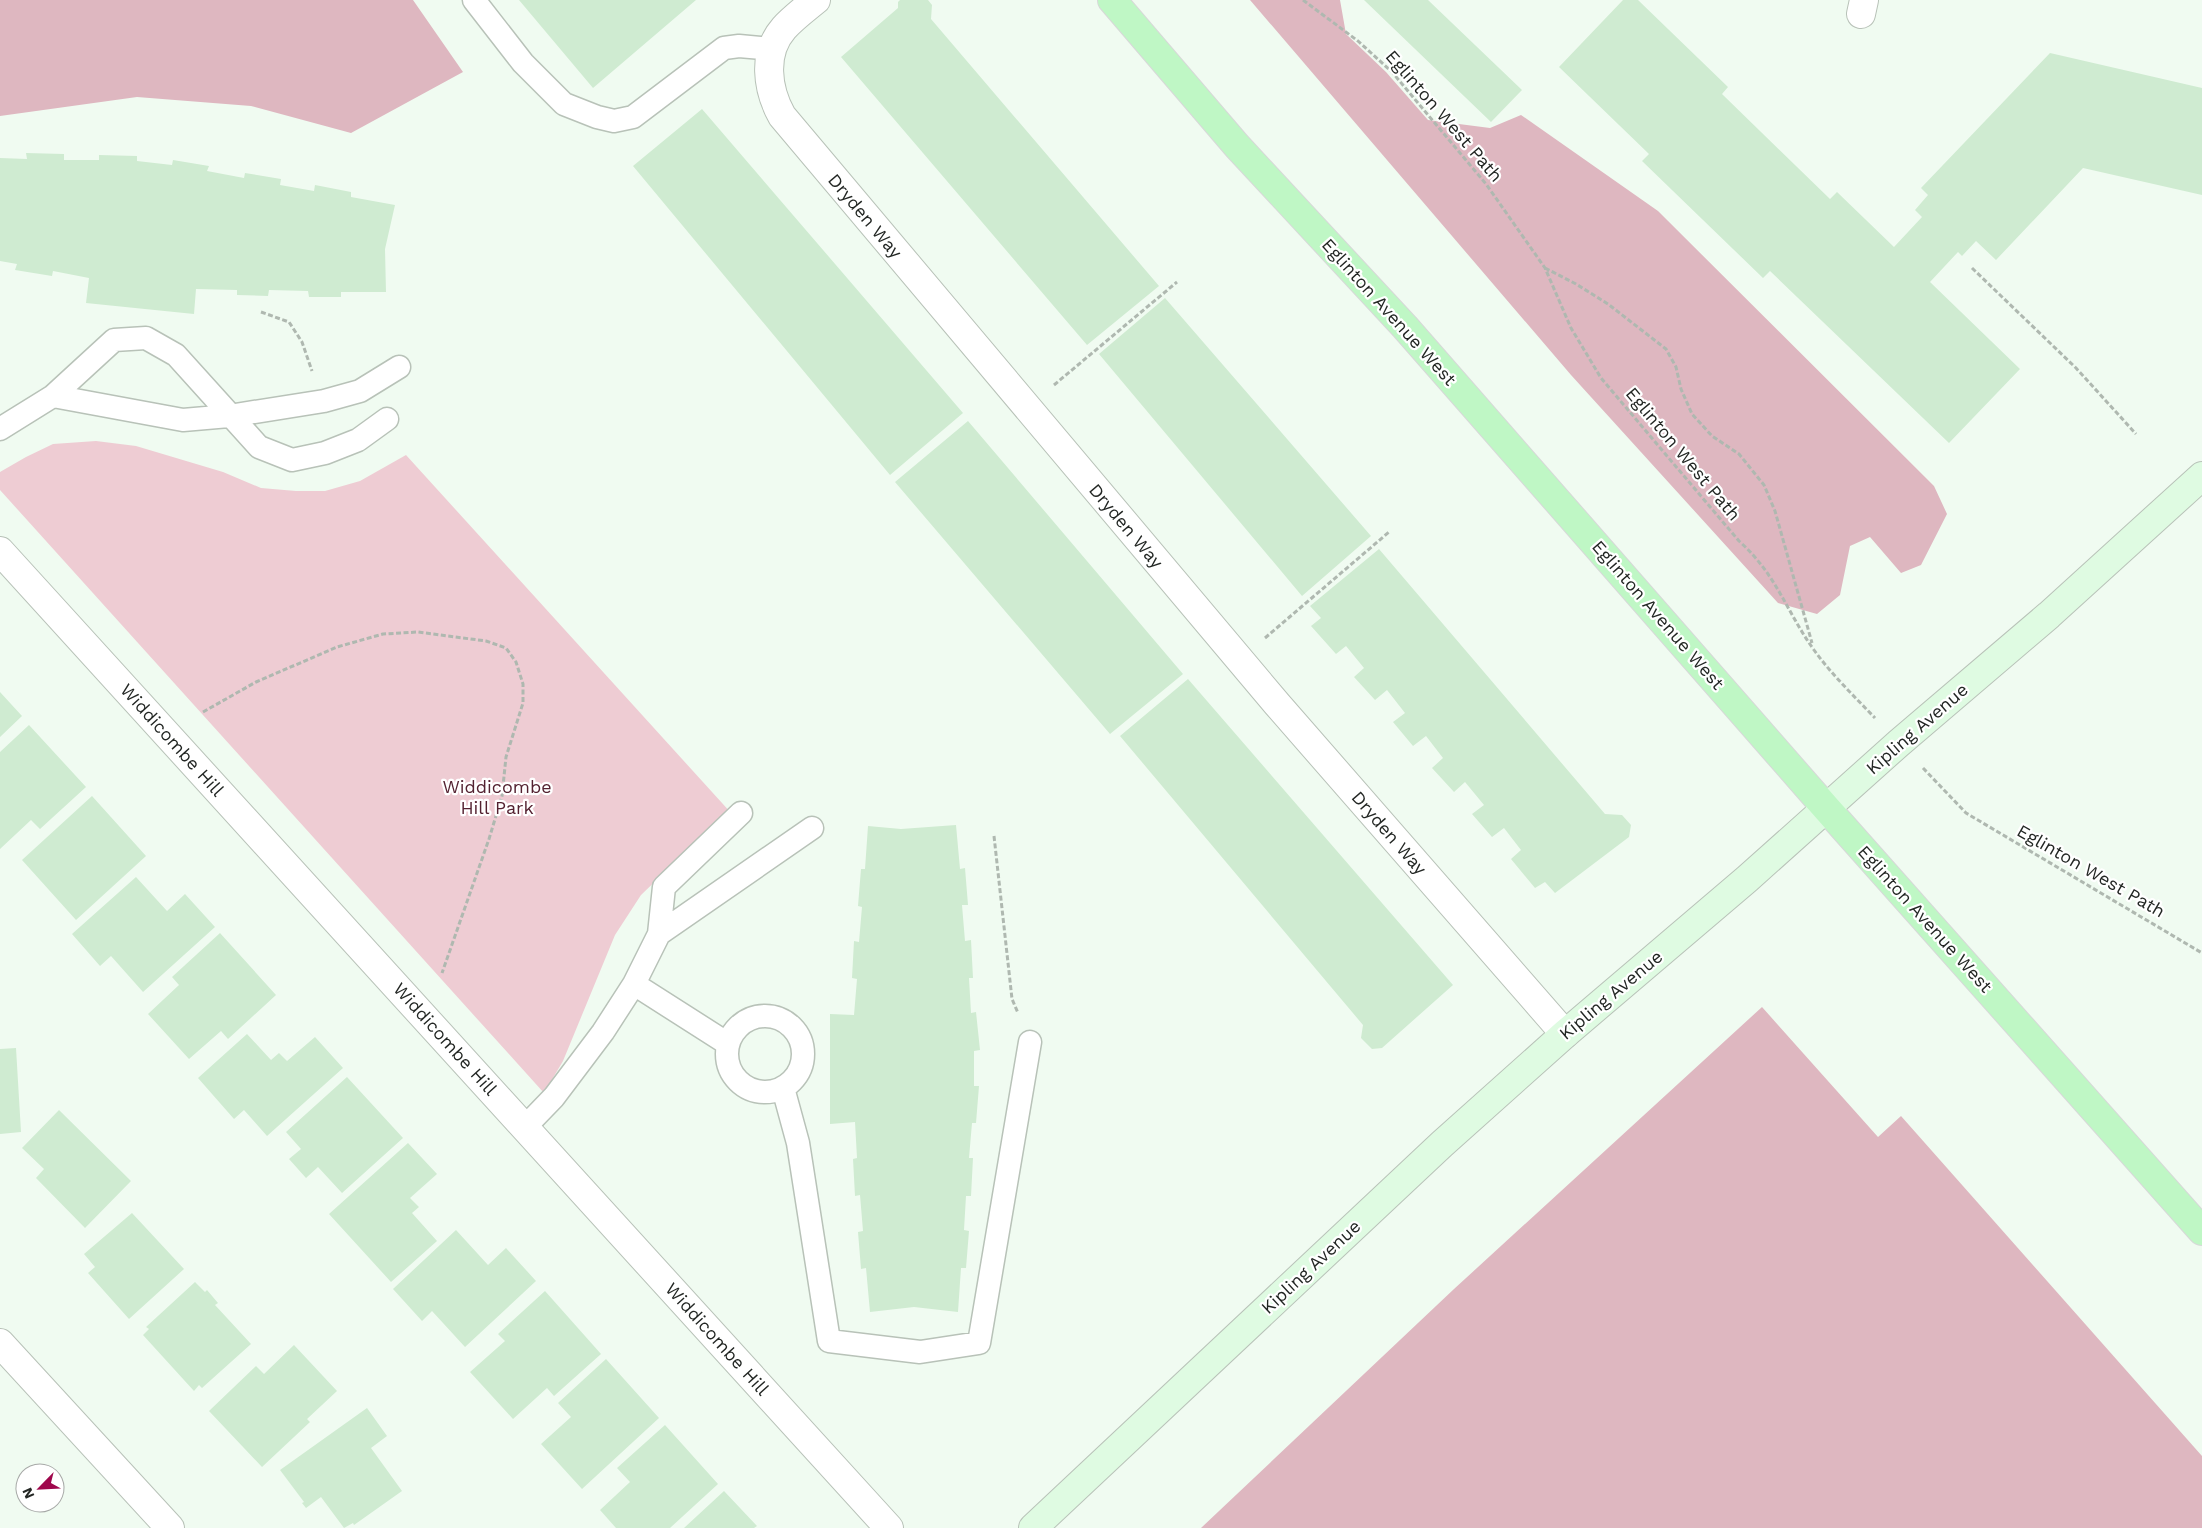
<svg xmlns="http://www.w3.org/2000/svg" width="2202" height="1528" font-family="'Work Sans',sans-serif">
	<rect width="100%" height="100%" fill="#f0fbf1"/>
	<path fill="#eeccd3" d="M96,441L136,446L223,472L261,488L296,491H325L360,481L406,455L732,814L669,868L641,895L615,935L563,1061L544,1093L0,490V472L26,457L53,444Z"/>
	<path fill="#deb7c0" d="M0,0H413L463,72L351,133L251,106L137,97L0,116Z
		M1250,0H1340L1346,34L1386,72L1428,120L1490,128L1521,115L1658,211L1934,486L1947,514L1921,565L1901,573L1870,537L1850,546L1840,595L1817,614L1778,603L1571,375Z
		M1762,1007L1878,1137L1901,1116L2202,1456V1528H1201L1454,1289Z"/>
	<path fill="#cfebd1" d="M519,0H696L593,88Z
		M900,0H928L932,5L931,19L1159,286L1087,345L841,57L898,8V2Z
		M1364,0H1428L1522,90L1491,122Z
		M1623,0H1638L1728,87L1722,94L1830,199L1837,192L1894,247L1922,217L1915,210L1928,195L1921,188L2050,53L2202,88V195L2083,168L1996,260L1976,241L1962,256L1958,252L1930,282L2020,369L1949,443L1770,271L1763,278L1642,161L1649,154L1559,67Z
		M702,109L963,413L890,475L633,166Z
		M26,153L64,154V160H99V155L137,156V161L172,165L173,160L209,166L207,171L244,178L245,173L281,179L280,185L314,191L315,185L351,192V197L395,205L385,249L386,292H341V297H309L308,291L269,290L268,296L237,295V290L196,289L194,314L86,303L89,278L53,271L52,276L15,270L17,264L0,261V158L27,159Z
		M1165,298L1371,536L1302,596L1099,354Z
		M968,421L1183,674L1110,734L895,482Z
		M1379,549L1605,814L1622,815L1631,825L1629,837L1555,893L1545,882L1535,888L1511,859L1521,850L1504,828L1492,837L1472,814L1484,805L1465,782L1454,792L1432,768L1443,758L1426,736L1413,746L1393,722L1405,713L1387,690L1375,700L1354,677L1364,668L1346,646L1336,654L1311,626L1321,618L1310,606Z
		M1188,679L1453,985L1382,1048L1372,1049L1361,1038L1363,1025L1120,736Z
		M0,692L22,716L0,737Z
		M29,725L86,787L40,829L31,820L0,849V752Z
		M92,796L146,856L76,920L22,860Z
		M956,825L960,869L965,868L968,905H962L965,941L971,940L973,978H969L971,1013L976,1012L980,1050L974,1051V1086H979L976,1123H972L969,1158H973L971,1196H966L964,1230L969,1231L966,1268H961L958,1312L914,1307L870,1312L866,1268L861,1269L858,1232L863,1231L860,1195L855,1196L853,1159L857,1158L855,1122L830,1124V1014L854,1015L857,979L852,978L854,941L859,942L862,907L858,906L861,869H865L868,826L901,829Z
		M136,877L167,911L185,894L215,927L143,992L111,956L100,966L72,934Z
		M220,933L276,995L228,1039L221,1031L189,1059L148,1014L179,985L172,977Z
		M247,1034L271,1060L279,1053L287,1061L315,1037L343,1068L267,1136L244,1110L234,1119L198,1078Z
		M16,1048L21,1132L0,1134V1049Z
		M347,1077L403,1138L342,1193L318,1167L306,1178L289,1159L301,1149L286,1132Z
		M59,1110L131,1181L85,1228L36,1178L44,1169L22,1148Z
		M408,1143L437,1174L410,1198L419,1207L412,1213L437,1241L391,1282L329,1214Z
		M132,1213L184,1269L129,1319L88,1273L95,1267L84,1254Z
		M456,1230L488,1265L506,1248L536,1281L465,1347L432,1311L422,1321L393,1289Z
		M195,1282L205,1292L207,1290L218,1303L215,1305L251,1344L202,1388L199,1385L194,1391L143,1335L149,1329L146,1327Z
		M545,1291L601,1354L554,1396L547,1388L513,1419L470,1372L505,1341L498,1334Z
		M294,1345L337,1391L307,1419L310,1422L262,1467L209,1411L256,1366L264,1374Z
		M606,1359L659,1418L582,1489L541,1444L571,1417L558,1403Z
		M367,1408L387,1436L371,1448L402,1491L354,1525L353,1523L344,1528L321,1497L306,1508L302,1503L304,1502L280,1470Z
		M665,1425L718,1484L670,1528H616L600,1510L630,1482L617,1468Z
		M724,1491L757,1526L754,1528H684Z"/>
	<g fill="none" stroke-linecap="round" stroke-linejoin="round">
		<g stroke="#b8c2b8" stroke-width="25">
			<path id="lane" d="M474,0L523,63L564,104L597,117L614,121L633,117L724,48L739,46L772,49
				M53,396L114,340L146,338L176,355L259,447L292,460L325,453L358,440L387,419
				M0,429L53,396L183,420L229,416L324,401L360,391L399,367
				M659,934L664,887L741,813
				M634,984L728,1044
				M727 1054a38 38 0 1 1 76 0a38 38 0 1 1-76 0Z
				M783,1088L798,1143L829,1341L920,1352L979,1343L1030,1042
				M525,1127L554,1097L603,1032L634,984L659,934L812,828"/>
		</g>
		<g stroke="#b8c2b8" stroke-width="30">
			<path id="street" d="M816,0C805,9 793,18 784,28C762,53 767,89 782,116L1277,704L1565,1034
				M1861,14L1864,0
				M0,551L889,1528
				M0,1343L170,1528"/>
		</g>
		<g stroke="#b8c2b8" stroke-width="30">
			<path id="secondary" d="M1033,1528L1442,1144L1565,1034L1747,879L1899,743L2049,615L2202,476"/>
		</g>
		<g stroke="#d7d8d8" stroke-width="30">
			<path id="primary" d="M1112,0L1237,146L1405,327L1827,809L2202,1231"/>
		</g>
		<path stroke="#afb8b0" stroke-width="3" stroke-dasharray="5 2.5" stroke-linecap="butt" d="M1303,0L1358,41L1392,72L1486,184L1545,268L1571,328L1601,378L1739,541C1777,575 1786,611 1814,650C1832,675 1854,696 1875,718
			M1545,268L1576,284L1608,304L1666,349L1676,367L1681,389L1692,414L1712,436L1739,454L1764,485L1775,511L1812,643
			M1972,268L2076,368L2136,434
			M261,312L289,322L302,342L312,371
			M1054,385L1177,282
			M1265,638L1389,532
			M203,712L256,682L337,647L383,634L418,632L486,641L506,648L516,662L523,684V703L506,757L502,796L489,839L442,973
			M1923,768L1966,813L2202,953
			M994,836L1012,999L1018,1013"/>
		<use href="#lane" stroke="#fff" stroke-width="22"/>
		<use href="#street" stroke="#fff" stroke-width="28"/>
		<use href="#secondary" stroke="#dffbe2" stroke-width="28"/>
		<use href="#primary" stroke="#bff7c5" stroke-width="28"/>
	</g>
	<g text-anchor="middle" stroke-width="4.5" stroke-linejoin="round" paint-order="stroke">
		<g font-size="18" fill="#232724" stroke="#fff">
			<text transform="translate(1444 116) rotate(49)" y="6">Eglinton West Path</text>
			<text transform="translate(865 216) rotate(50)" y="6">Dryden Way</text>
			<text transform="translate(1389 312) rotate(48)" y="6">Eglinton Avenue West</text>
			<text transform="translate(1683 454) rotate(50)" y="6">Eglinton West Path</text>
			<text transform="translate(1126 526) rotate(50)" y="6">Dryden Way</text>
			<text transform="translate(1658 615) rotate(49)" y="6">Eglinton Avenue West</text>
			<text transform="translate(1917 729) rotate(-41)" y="6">Kipling Avenue</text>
			<text transform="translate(172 740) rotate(48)" y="6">Widdicombe Hill</text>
			<text transform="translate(1389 833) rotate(49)" y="6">Dryden Way</text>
			<text transform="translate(2091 871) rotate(30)" y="6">Eglinton West Path</text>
			<text transform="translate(1925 919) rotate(48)" y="6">Eglinton Avenue West</text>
			<text transform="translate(1611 995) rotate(-40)" y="6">Kipling Avenue</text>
			<text transform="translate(445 1039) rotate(48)" y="6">Widdicombe Hill</text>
			<text transform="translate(1311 1267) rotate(-43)" y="6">Kipling Avenue</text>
			<text transform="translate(717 1339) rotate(48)" y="6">Widdicombe Hill</text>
		</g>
		<g font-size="18" fill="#532130" stroke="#fff">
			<text x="497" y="793">Widdicombe<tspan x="497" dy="21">Hill Park</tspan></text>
		</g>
	</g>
	<g transform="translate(40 1488) rotate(246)"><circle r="24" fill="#ffffff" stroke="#a7a9a7"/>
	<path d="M0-4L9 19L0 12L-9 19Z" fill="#9f074c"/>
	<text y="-8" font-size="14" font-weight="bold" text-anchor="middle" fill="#232724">N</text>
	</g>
</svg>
